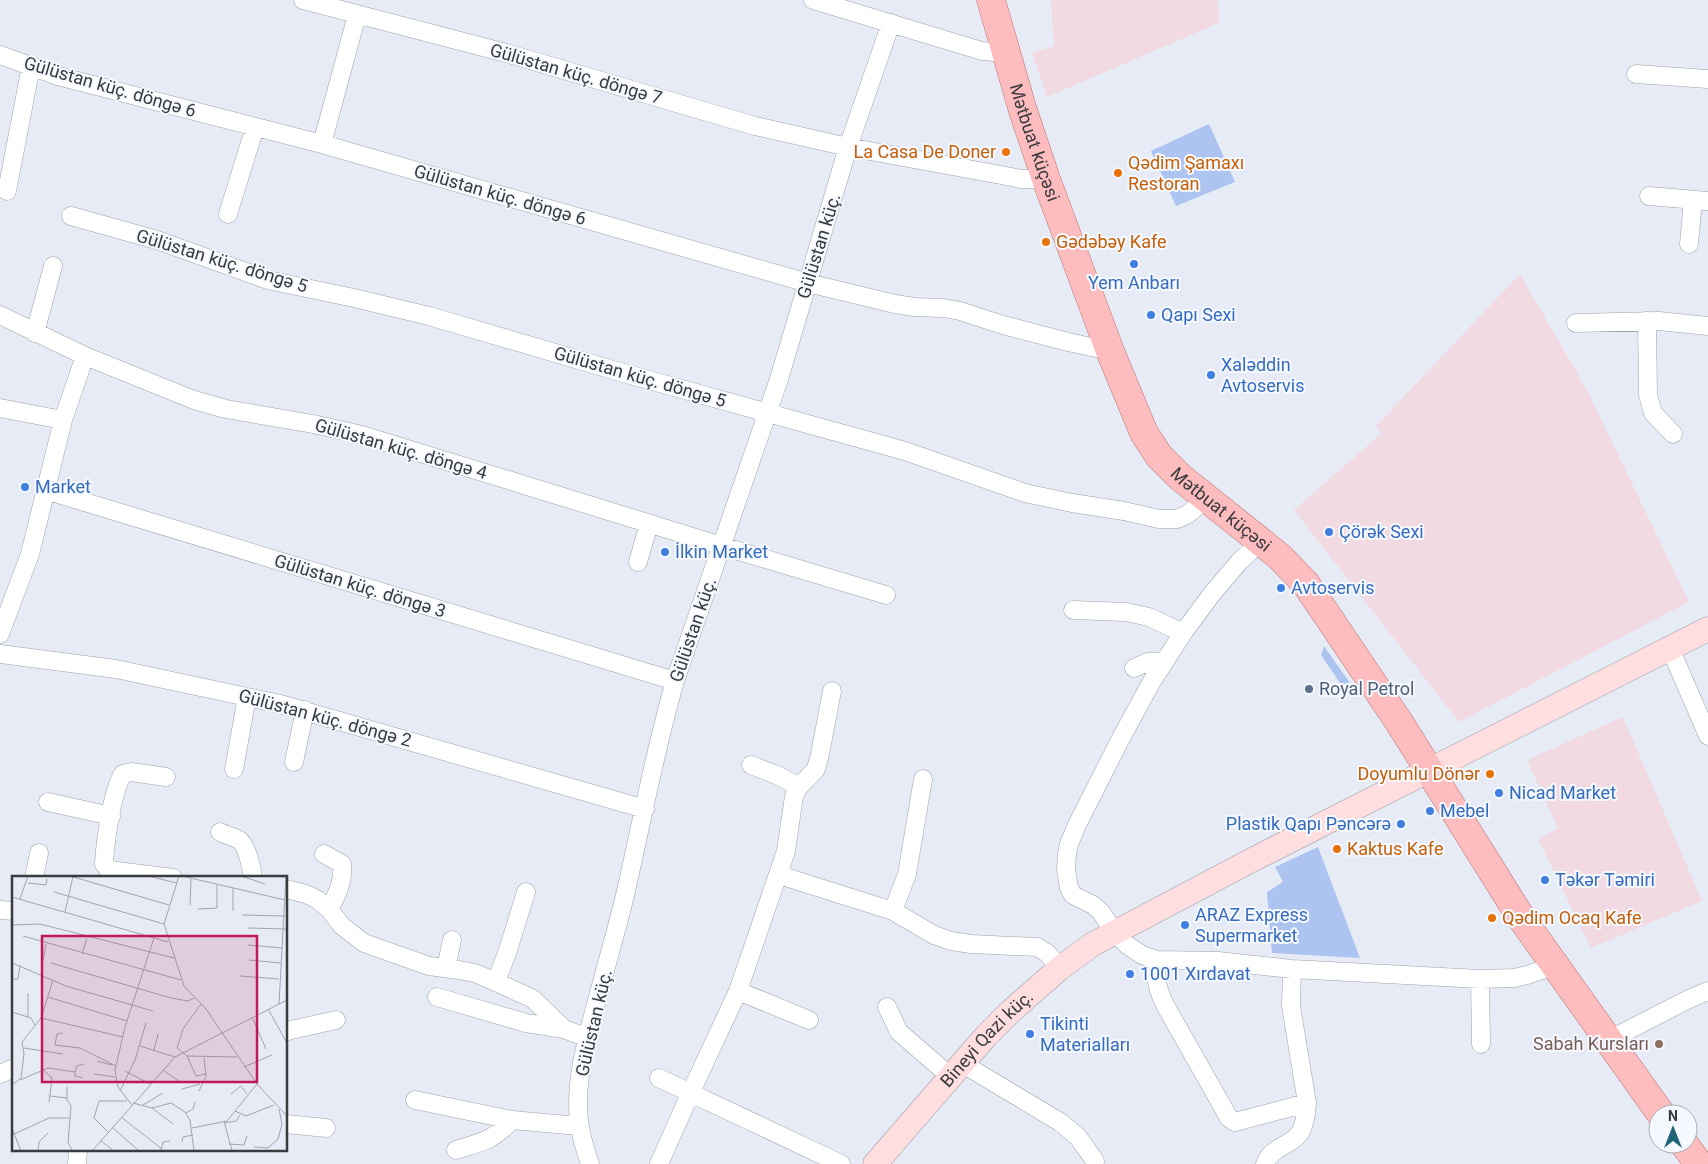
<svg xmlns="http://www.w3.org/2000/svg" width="1708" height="1164" font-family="Roboto,sans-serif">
	<rect width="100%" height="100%" fill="#e6ebf6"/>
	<path fill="#f2dae3" d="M1051,0H1218L1219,23L1047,97L1032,53L1054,46Z
		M1520,274L1588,392L1689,602L1459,722L1294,510L1382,433L1376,426Z
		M1623,717L1702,901L1591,948L1538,839L1558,828L1527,760Z"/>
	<path fill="#adc4f1" d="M1209,124L1235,182L1176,206L1151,151Z
		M1324,646L1352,686L1340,683L1321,655Z
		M1318,847L1360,958L1272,953L1267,892L1283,882L1275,867Z"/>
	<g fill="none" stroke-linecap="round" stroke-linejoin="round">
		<g stroke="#9ca1ab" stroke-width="19">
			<path id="street" d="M303,0L506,53L755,126L848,147L1001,175L1021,179H1046
				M813,0L982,51L995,52L1005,51
				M0,55L58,76L322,144L808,283L895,304L914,307L943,308L960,311L1003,325L1068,342L1110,351
				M1636,74L1708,79
				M322,144L357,15
				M7,191L31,66
				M1649,196L1708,201
				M228,214L255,127
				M71,216L157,240L268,280L354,298L429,316L620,372L905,451L1025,493L1072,503L1124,511L1159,519H1177L1188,514L1206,499
				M1689,244L1693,200
				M0,315L85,356L194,400L226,409L313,424L362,435L722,546L886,595
				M1647,321L1648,395L1653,413L1673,434
				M1576,323L1659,321L1708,326
				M35,333L53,266
				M0,408L63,420
				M45,490L675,681
				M1261,541L1239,562L1211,595L1183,633L1152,681L1120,740L1077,825L1069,844L1067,854L1066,870L1069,888L1073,895L1093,905L1101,912L1114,932L1127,945L1142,955L1157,960L1218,961L1292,969L1480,979L1514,978L1527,975L1554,966
				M638,562L649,524
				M1073,610L1126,612L1149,617L1183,633
				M0,634L30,554L63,420L85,356
				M1670,648L1708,736
				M0,654L116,669L280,704L645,809
				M1134,668L1148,662L1165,661
				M294,762L305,710
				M751,765L779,776L799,787
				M234,769L247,697
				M166,777L131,772L123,774C112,791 105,843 104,864L108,869L117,871L173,878
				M48,802L111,816
				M220,832C226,835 234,837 239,840C247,845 252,869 253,878
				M324,854L342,864C344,880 337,896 329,909
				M779,875L893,911L934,935L951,941L971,944L1037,947L1047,953L1060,968
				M34,878L39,853
				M286,889L306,894L318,900L329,909L342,926L364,943L429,966L459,970L475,973L496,982L533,999L564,1029L588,1038
				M0,910L14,911
				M893,911L907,874L923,779
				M1157,960C1155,979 1157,988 1165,1005L1229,1118L1235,1122L1307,1103
				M446,968L452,940
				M1480,979L1481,1044
				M496,982L508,950L526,892
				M738,991L809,1020
				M437,997L526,1023L564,1029
				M887,1007L899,1032L951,1077
				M286,1032L291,1030L336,1020
				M1607,1041L1689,999L1708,991
				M963,1064L1060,1122L1078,1137L1095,1161
				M0,1074L14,1068
				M659,1078L841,1164
				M415,1100L512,1120L579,1126
				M286,1124L326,1128
				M456,1150C482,1142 492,1141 512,1120
				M77,1164L78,1150
				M590,1164C586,1152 582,1140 580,1128C573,1087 586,1043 596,1004C606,966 617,929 626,891C642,820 655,750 675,681L779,379L848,147L891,23
				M659,1164L690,1094L738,991L786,851L794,796L799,787L816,769L820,754L832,691
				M1265,1164C1272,1146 1289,1147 1299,1134C1305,1126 1306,1113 1307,1103L1291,1006L1292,969"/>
		</g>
		<g stroke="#9ca1ab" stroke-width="25">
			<g id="secondary">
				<path id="s1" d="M875,1164L986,1036L1010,1012L1060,968L1093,944L1252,860L1708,629"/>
			</g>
		</g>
		<g stroke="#b87275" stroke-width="29">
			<g id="primary">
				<path id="s2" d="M991,0L1023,111L1046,179L1110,351L1144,433L1159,456L1180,477L1280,557L1306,584L1399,722L1522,919L1661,1114"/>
				<path d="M1684,1144L1699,1164"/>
			</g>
		</g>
		<use href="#street" stroke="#fff" stroke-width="18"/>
		<use href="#secondary" stroke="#fedede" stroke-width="24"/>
		<use href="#primary" stroke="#fdbcbe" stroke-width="28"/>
	</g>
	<g fill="#e8710a" stroke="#f5f9ff" stroke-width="2">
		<circle cx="1006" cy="152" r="5"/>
		<circle cx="1118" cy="173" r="5"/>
		<circle cx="1046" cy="242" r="5"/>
		<circle cx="1490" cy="774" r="5"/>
		<circle cx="1337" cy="849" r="5"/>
		<circle cx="1492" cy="918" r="5"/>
	</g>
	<g fill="#3f7fe0" stroke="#f5f9ff" stroke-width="2">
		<circle cx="1134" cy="264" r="5"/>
		<circle cx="1151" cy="315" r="5"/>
		<circle cx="1211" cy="375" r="5"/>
		<circle cx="25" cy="487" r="5"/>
		<circle cx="1329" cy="532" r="5"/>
		<circle cx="665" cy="552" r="5"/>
		<circle cx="1281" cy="588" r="5"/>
		<circle cx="1499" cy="793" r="5"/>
		<circle cx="1430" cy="811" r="5"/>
		<circle cx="1401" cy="824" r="5"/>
		<circle cx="1545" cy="880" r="5"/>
		<circle cx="1185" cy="925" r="5"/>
		<circle cx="1130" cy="974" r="5"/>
		<circle cx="1030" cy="1034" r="5"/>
	</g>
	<circle fill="#5c6f8a" stroke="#f5f9ff" stroke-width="2" cx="1309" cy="689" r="5"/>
	<circle fill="#8d6e63" stroke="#f5f9ff" stroke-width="2" cx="1659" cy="1044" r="5"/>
	<g text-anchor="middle" stroke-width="4" stroke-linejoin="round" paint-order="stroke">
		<g font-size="18" fill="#393b3f" stroke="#f5f9ff">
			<text transform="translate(576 74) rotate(16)" y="6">Gülüstan küç. döngə 7</text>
			<text transform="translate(110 87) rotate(16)" y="6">Gülüstan küç. döngə 6</text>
			<text dy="6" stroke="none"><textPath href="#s2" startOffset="149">Mətbuat küçəsi</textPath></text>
			<text transform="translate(500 195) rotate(16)" y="6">Gülüstan küç. döngə 6</text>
			<text transform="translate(819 246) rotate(-73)" y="6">Gülüstan küç.</text>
			<text transform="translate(222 261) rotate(17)" y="6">Gülüstan küç. döngə 5</text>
			<text transform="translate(640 377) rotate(16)" y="6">Gülüstan küç. döngə 5</text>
			<text transform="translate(401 449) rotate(16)" y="6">Gülüstan küç. döngə 4</text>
			<text dy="6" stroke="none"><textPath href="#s2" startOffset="569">Mətbuat küçəsi</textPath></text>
			<text transform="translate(360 586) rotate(17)" y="6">Gülüstan küç. döngə 3</text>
			<text transform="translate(693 630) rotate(-71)" y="6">Gülüstan küç.</text>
			<text transform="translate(325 718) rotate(15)" y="6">Gülüstan küç. döngə 2</text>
			<text transform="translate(594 1023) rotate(-77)" y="6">Gülüstan küç.</text>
			<text dy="6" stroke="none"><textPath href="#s1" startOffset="168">Bineyi Qazi küç.</textPath></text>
		</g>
		<g font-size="18" fill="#c56008" stroke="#f5f9ff" text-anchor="start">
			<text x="996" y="158" text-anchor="end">La Casa De Doner</text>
			<text x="1128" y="169">Qədim Şamaxı<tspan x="1128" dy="21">Restoran</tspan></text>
			<text x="1056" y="248">Gədəbəy Kafe</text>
			<text x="1480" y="780" text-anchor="end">Doyumlu Dönər</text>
			<text x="1347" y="855">Kaktus Kafe</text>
			<text x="1502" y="924">Qədim Ocaq Kafe</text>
		</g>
		<g font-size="18" fill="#366cbe" stroke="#f5f9ff" text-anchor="start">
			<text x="1134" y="289" text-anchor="middle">Yem Anbarı</text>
			<text x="1161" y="321">Qapı Sexi</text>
			<text x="1221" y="371">Xaləddin<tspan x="1221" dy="21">Avtoservis</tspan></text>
			<text x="35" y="493">Market</text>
			<text x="1339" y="538">Çörək Sexi</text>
			<text x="675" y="558">İlkin Market</text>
			<text x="1291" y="594">Avtoservis</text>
			<text x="1509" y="799">Nicad Market</text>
			<text x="1440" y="817">Mebel</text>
			<text x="1391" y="830" text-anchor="end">Plastik Qapı Pəncərə</text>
			<text x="1555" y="886">Təkər Təmiri</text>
			<text x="1195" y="921">ARAZ Express<tspan x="1195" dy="21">Supermarket</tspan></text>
			<text x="1140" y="980">1001 Xırdavat</text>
			<text x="1040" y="1030">Tikinti<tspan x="1040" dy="21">Materialları</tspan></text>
		</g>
		<g font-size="18" fill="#4e5e75" stroke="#f5f9ff" text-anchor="start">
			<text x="1319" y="695">Royal Petrol</text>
		</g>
		<g font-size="18" fill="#785e54" stroke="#f5f9ff" text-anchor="end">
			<text x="1649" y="1050">Sabah Kursları</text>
		</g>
	</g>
	<g transform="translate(12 876)">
		<rect width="275" height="275" fill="#e6ebf6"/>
		<path fill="none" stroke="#a1a5ad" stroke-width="1" d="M58,0L157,29M136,0L165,7M167,0L152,48L172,110L194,133L245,208L275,240M170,0L273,24M229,0L253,8M259,0L275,1M16,7L34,9L35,3M221,12V35M42,16L152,48M0,21L156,66M8,23L16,0M178,29L179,3M186,33L205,32V9M53,36L61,0M230,39L273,40M0,49L28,48L162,82M236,52L275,53M11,60L169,104M236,69L270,72M70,78L75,62M31,84L34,68M237,84L269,87M0,87L54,110L141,135M39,87L159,122L176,125L182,122M228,100L267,103M0,103H6L8,89M36,121L115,145M189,128L171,153L165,172L175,180L225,181M267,128L274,0M256,133L275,167M0,136L19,142L23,149M16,141V117M240,141L254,173M29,142L111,161M51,157L45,158L43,169L68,172L104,190M128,170L163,181M12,172L51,178M142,174L146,158M175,180L184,200L194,198M85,185L100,189M232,191L260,179M31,194L40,202L37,226M151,194L168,206M113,195L138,208M82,198L103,201M71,202L63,200V196L65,190L72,188M8,204L36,192L63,196M0,209L9,202L12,178L10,166L29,142L41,104M55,211V224L59,230L56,267L61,275M170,213L188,208M108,215L123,184L134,147M187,215L194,200L192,182M219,218L229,210L235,218M38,220L55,222M121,227L140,232L159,227L173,236L178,244L182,275M120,229L106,211L103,194L113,151L142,62M131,229L151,217M140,232L161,248M223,235L234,240L262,229M174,237L181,233L183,226M109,241L150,273M212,245L220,275M212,247L224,245L228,239M100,251L127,275M0,252L9,275M180,252L215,245L245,208M96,256L82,242L87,225H115M0,259L37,242H59M89,265L102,275M170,266L171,261L181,259M217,268L232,269L235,260M242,271L256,272L266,263L270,248L267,233M26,275L27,266L36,257M80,275L163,181L275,124M149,275L151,266L158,265"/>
		<path fill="#c2185b" fill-opacity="0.15" stroke="#c2185b" stroke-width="2.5" d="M30,60H245V206H30Z"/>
		<rect width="275" height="275" fill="none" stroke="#393b3f" stroke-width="2.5"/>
	</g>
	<g transform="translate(1673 1129)"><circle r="24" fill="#f5f9ff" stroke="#aaadb2"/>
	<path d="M0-4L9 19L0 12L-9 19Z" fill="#226477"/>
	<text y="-8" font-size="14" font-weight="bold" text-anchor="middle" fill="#393b3f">N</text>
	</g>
</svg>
